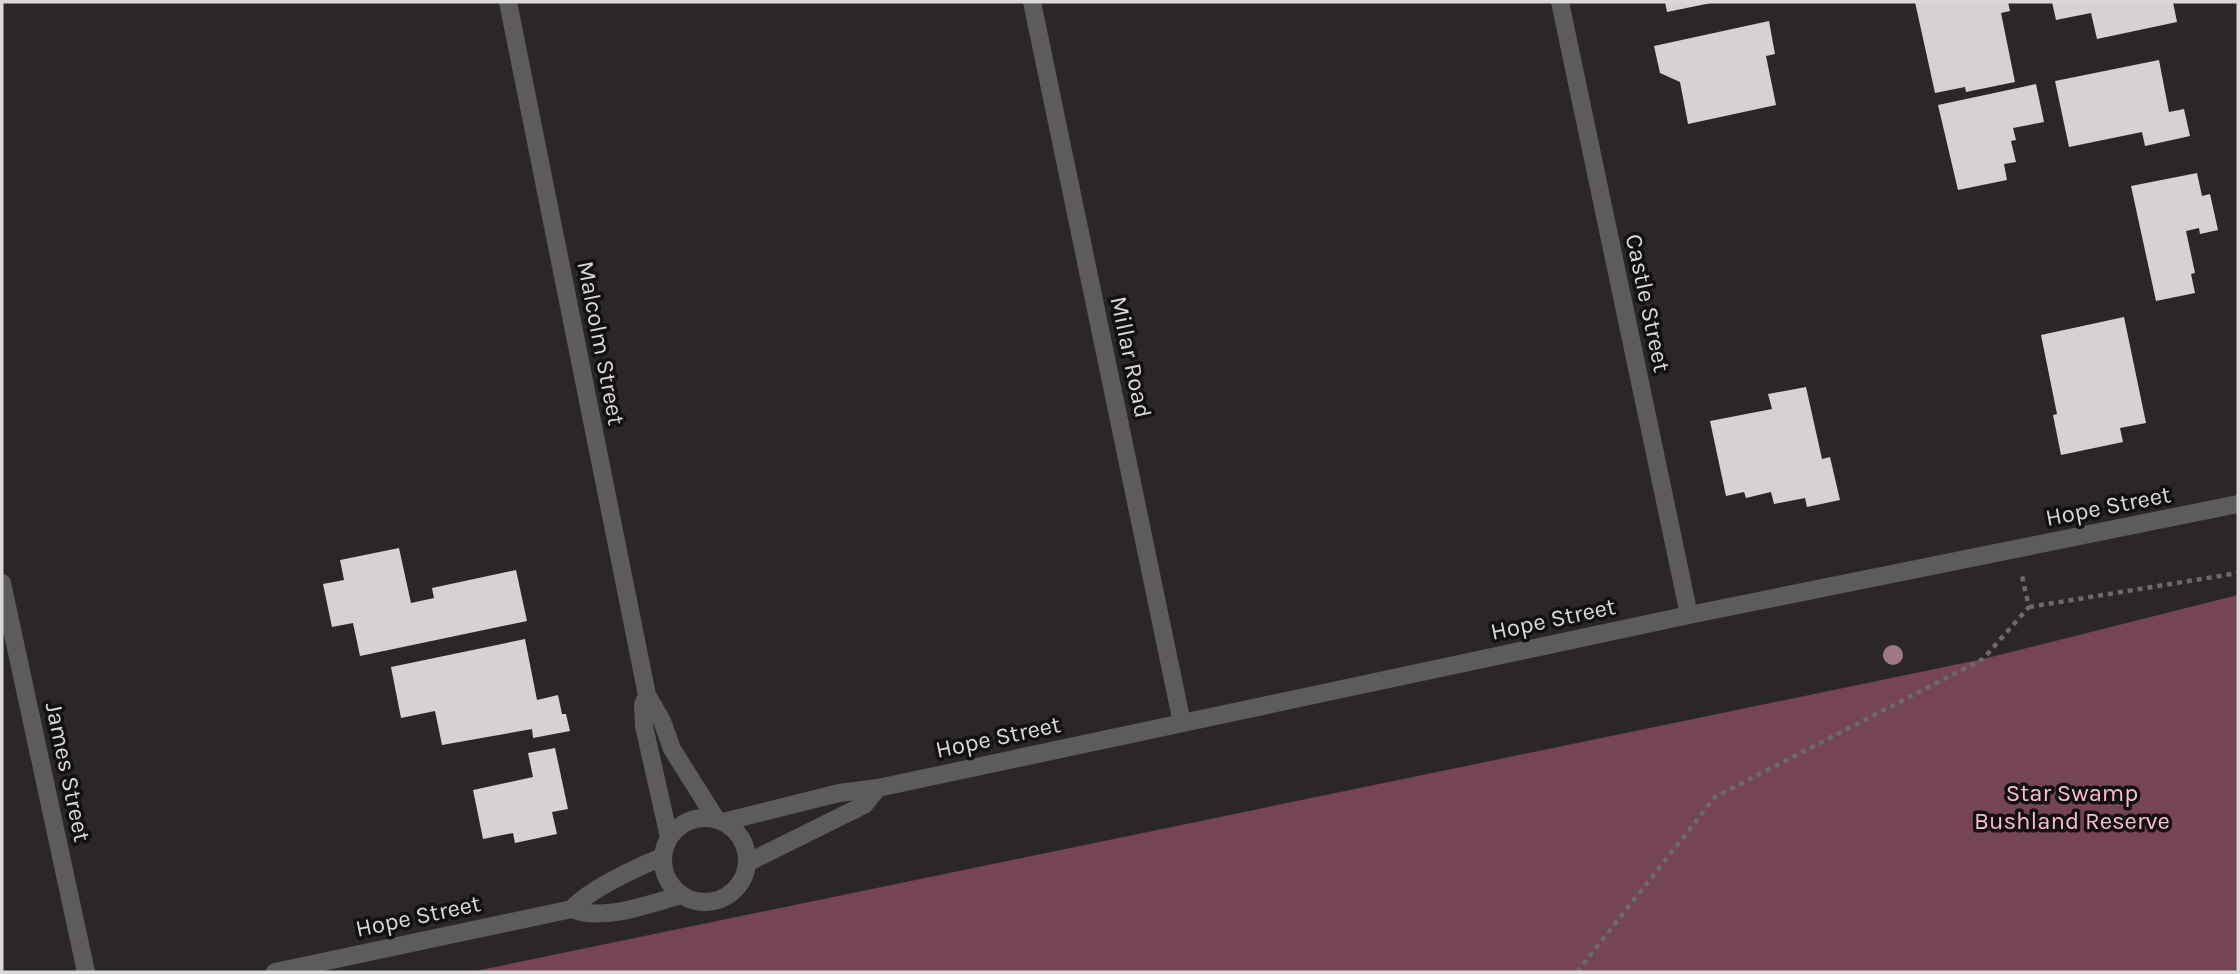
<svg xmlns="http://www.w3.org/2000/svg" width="2240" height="974" font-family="Karla,sans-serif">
	<rect width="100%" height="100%" fill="#2b2728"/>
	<path fill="#754456" d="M2238,595V972H471L1983,659Z"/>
	<path fill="#d6d1d3" d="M1665,2H1711V3L1667,12Z
		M1915,2H2008L2010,11L2001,13L2015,82L1966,92L1965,87L1935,93Z
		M2052,2H2173L2177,22L2097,39L2091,13L2056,20Z
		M1769,21L1775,54L1766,56L1776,105L1688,124L1680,82L1660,73L1654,46Z
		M2159,60L2169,112L2184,109L2190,136L2145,146L2142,132L2069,147L2055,81Z
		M2036,84L2044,122L2013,128L2016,140L2011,141L2016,162L2004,164L2007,180L1958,190L1938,105Z
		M2197,173L2202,196L2210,194L2218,230L2200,234L2199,228L2186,231L2195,273L2191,274L2195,293L2156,301L2131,186Z
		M2124,317L2146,423L2120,428L2123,442L2061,455L2053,415L2057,414L2041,335Z
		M1806,387L1822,459L1830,457L1840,500L1807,507L1805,498L1774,504L1771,492L1746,498L1744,492L1726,496L1710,421L1772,409L1768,394Z
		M399,548L411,603L434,598L432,588L516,570L527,621L360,656L353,623L332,627L323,584L344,580L340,560Z
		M525,639L537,700L558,695L562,714H566L570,731L533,738L532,729L442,745L435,711L401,718L391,667Z
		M555,748L568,809L552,812L557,834L515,843L513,833L483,839L473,790L533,777L528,753Z"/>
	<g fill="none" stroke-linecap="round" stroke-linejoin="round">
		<path stroke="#6d6a6a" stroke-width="4.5" stroke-dasharray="5 5" stroke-linecap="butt" d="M2029,607L2238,573
			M1577,972L1715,797L1983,659L2029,607L2022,576"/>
		<path stroke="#5d5b5b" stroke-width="18" d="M508,2L647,695L662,721L672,749L716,819
			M1032,2L1182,723
			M1560,2L1689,615
			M2,583L86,972
			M647,695L643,705L644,726L669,837
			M663 860a42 42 0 1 1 84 0a42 42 0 1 1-84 0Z
			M723,822L839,793L878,788L1689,615L2238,504
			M747,863L864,805L878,788
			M572,909C588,890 639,866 663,857
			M275,972L572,909C602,922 650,904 681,895"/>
	</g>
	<circle fill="#9f7886" cx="1893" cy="655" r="10"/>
	<g text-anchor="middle" stroke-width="7" stroke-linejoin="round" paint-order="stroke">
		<g font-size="24" fill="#dad8d8" stroke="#121011">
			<text transform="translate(1648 303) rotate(78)" y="8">Castle Street</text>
			<text transform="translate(601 343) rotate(79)" y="8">Malcolm Street</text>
			<text transform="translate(1131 357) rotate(78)" y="8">Millar Road</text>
			<text transform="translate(2108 506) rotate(-11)" y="8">Hope Street</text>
			<text transform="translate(1553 619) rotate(-12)" y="8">Hope Street</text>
			<text transform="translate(998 737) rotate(-12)" y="8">Hope Street</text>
			<text transform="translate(68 772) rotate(78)" y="8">James Street</text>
			<text transform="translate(418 916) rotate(-12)" y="8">Hope Street</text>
		</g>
		<g font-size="24" fill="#febbd2" stroke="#121011">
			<text x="2072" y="801">Star Swamp<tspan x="2072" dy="28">Bushland Reserve</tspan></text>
		</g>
	</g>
	<rect width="2240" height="974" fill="none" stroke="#dad8d8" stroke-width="7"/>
</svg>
